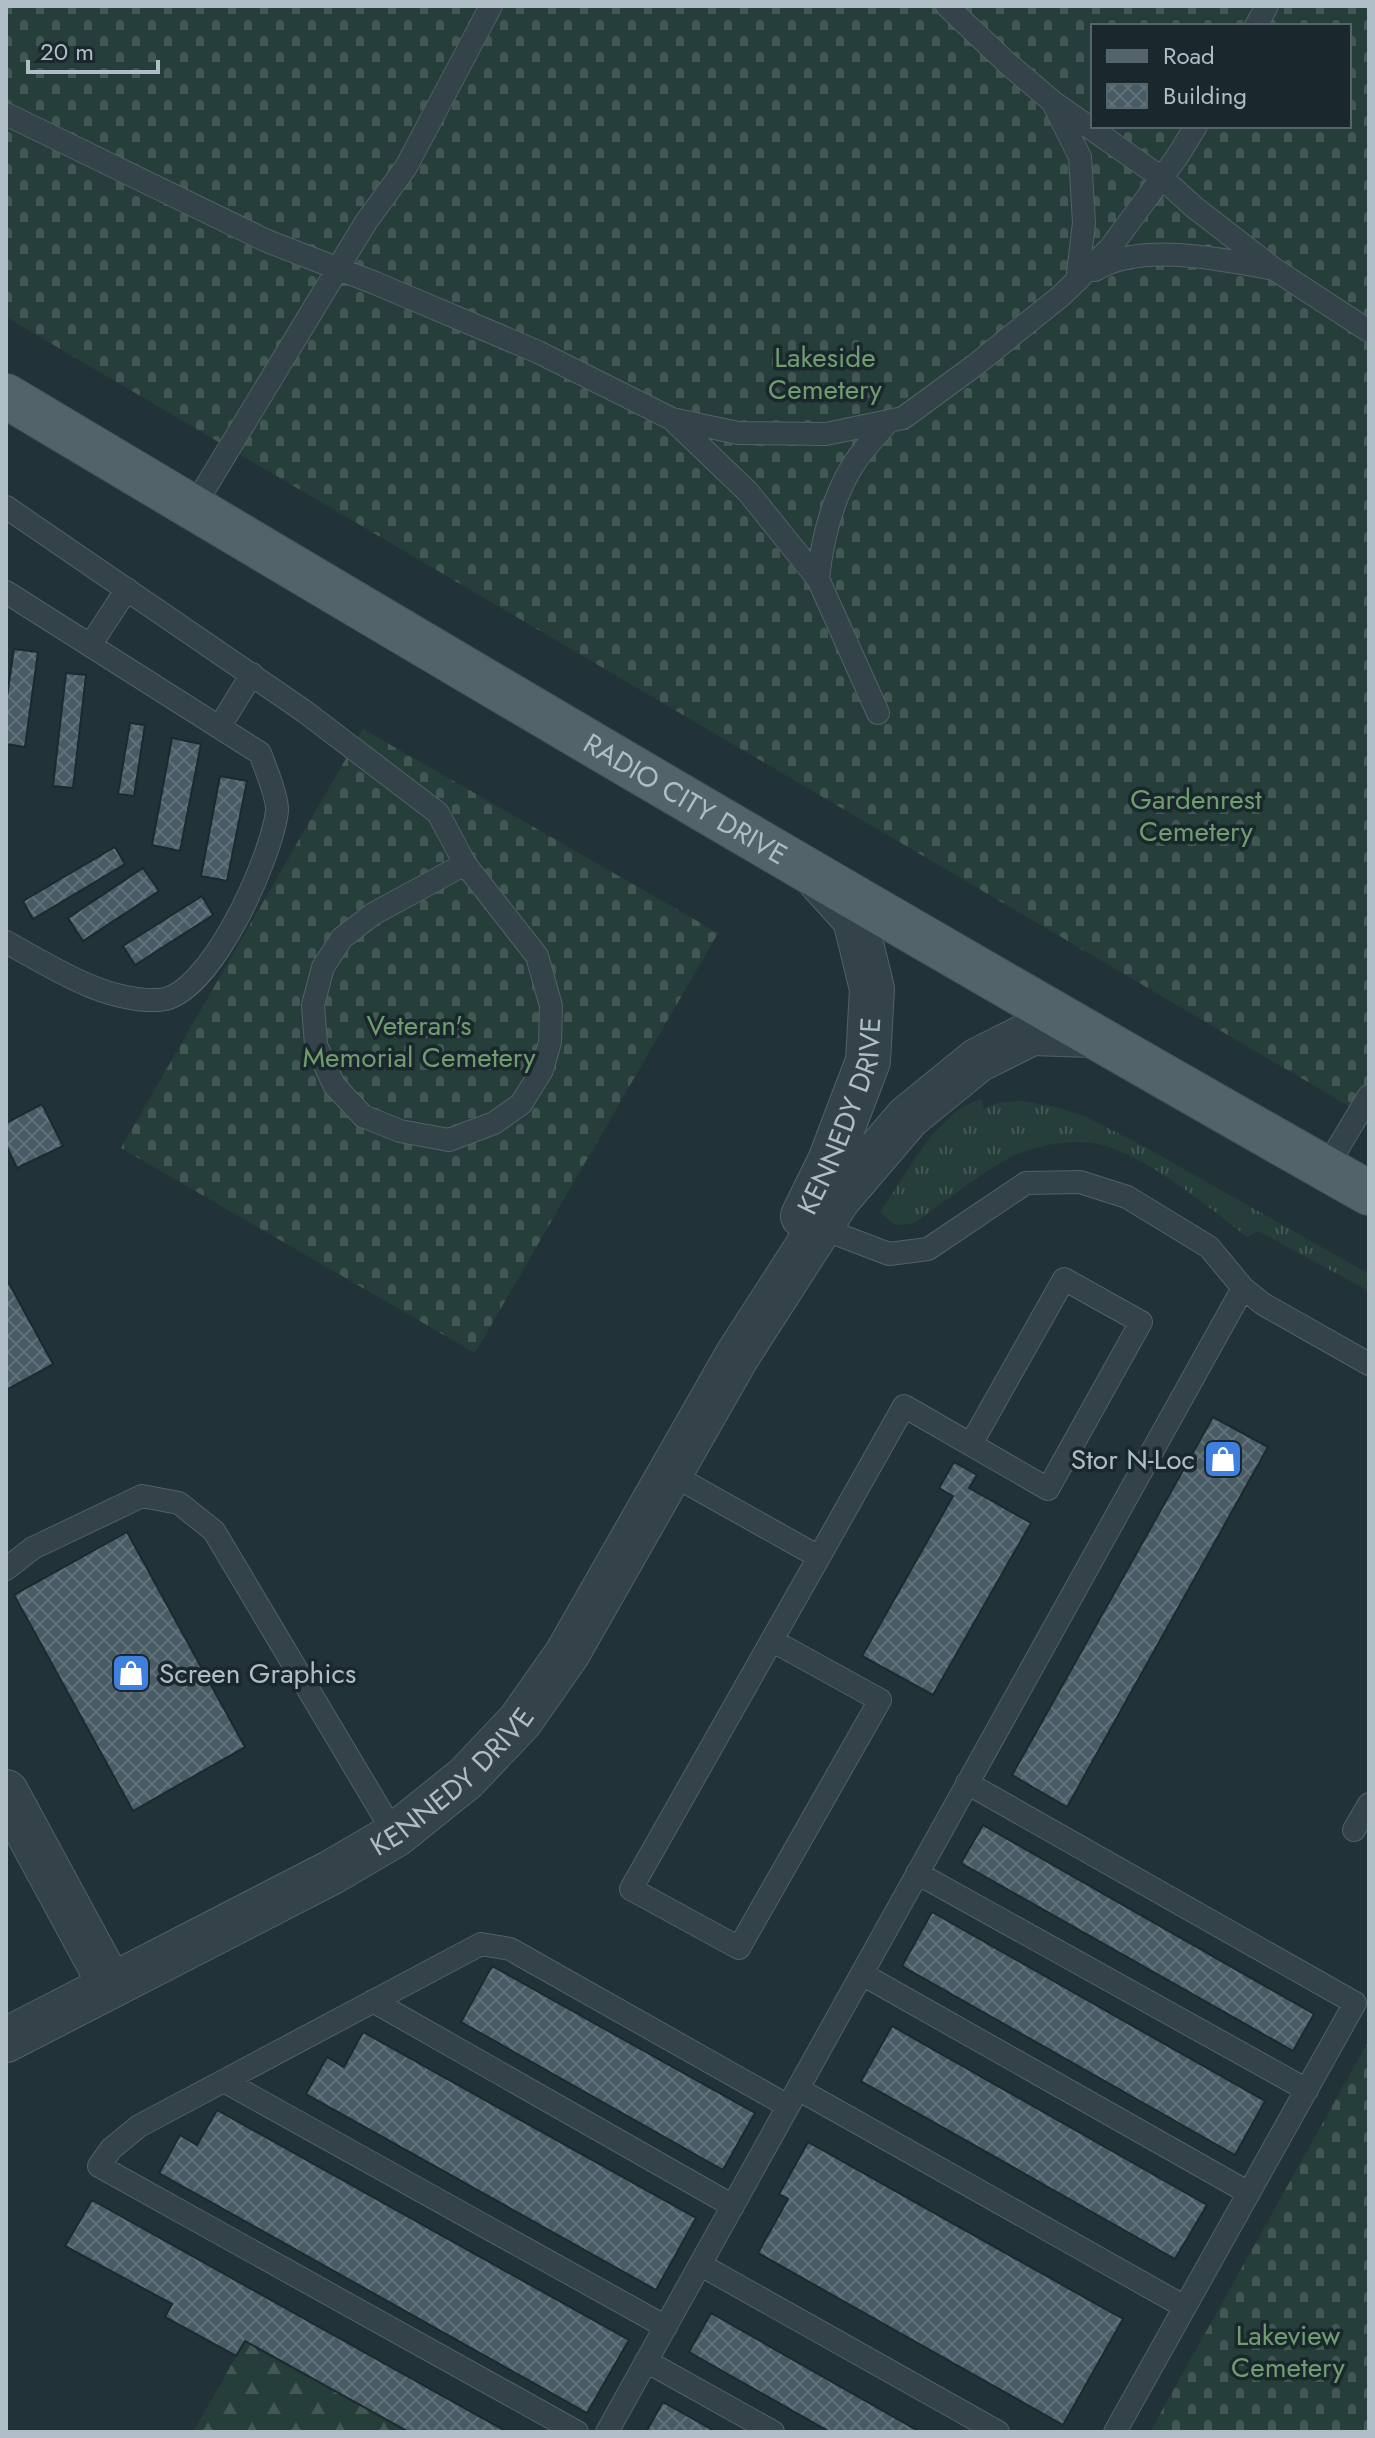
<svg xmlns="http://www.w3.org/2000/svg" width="1375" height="2438" font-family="Jost,sans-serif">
	<defs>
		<pattern id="grass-tufts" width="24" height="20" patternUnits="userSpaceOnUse" patternTransform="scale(2)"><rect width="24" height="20" fill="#263e39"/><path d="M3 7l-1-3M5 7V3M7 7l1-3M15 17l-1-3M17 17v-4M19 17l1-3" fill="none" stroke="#435854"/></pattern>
		<pattern id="forest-firs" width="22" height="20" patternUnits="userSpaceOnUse" patternTransform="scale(2)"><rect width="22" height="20" fill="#263e39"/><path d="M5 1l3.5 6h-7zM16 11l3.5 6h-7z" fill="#435854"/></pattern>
		<pattern id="cemetery-stones" width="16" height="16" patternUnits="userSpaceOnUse" patternTransform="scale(2)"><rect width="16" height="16" fill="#263e39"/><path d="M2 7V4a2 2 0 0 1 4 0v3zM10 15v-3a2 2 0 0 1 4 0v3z" fill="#435854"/></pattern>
		<pattern id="building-cross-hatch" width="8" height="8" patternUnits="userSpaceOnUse" patternTransform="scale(2)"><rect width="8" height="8" fill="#495c65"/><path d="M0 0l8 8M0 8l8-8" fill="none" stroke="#61727a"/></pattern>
	</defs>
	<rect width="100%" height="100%" fill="#213239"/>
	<path fill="url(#grass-tufts)" d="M981,1099L984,1108L1001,1102L1023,1101L1056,1107L1084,1116L1143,1146L1369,1274V1291L1258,1231L1247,1237C1209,1207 1149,1158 1103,1145C1075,1138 1039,1144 1013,1156C981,1172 943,1204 912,1224L895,1225L880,1212C906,1176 935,1113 981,1099Z"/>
	<path fill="url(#forest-firs)" d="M245,2341L409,2432H193Z"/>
	<path fill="url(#cemetery-stones)" fill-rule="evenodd" d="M6,6H1369V1118L6,317ZM1093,26H1349V126H1093Z
		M363,729L718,933L475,1353L121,1148Z
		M1369,2040V2432H1150Z"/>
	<path fill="url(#building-cross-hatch)" stroke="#1c2a30" stroke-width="2" d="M14,649L38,652L25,747L6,744V703Z
		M66,673L86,675L73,788L53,786Z
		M130,723L145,725L134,796L118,794Z
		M172,738L201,744L180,851L152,845Z
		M220,776L247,781L227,881L201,876Z
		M115,847L125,864L33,919L23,901Z
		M143,868L159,891L83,941L68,918Z
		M202,896L213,915L135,965L123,946Z
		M42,1104L63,1146L17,1168L6,1145V1123Z
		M6,1278L53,1364L6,1390Z
		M1213,1417L1268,1447L1067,1807L1012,1775Z
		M954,1462L977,1475L969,1488L1031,1523L933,1695L862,1656L953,1496L939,1488Z
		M127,1532L245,1747L133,1811L14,1595Z
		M983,1825L1314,2014L1293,2051L961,1863Z
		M932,1912L1265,2101L1235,2155L902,1966Z
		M492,1966L755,2113L723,2170L461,2022Z
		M892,2026L1207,2205L1175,2259L861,2081Z
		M363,2032L696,2218L656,2290L306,2094L327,2057L344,2067Z
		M217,2110L629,2340L587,2413L159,2173L180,2135L197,2145Z
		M808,2142L1123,2319L1063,2425L758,2253L788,2199L779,2194Z
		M92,2200L507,2432H409L245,2341L236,2356L165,2317L172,2304L65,2246Z
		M711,2313L920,2432H830L689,2352Z
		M663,2402L716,2432H646Z"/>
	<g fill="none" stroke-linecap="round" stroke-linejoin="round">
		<g stroke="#526167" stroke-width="24">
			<path id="service" d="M947,6L1006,62L1053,102L1162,178L1194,207L1274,269L1369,331
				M1256,26L1267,6
				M1054,105L1080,157L1084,223L1077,281
				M6,114L267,241L375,283L538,352L672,419L738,433L826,434L903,418L974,366L1062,295L1110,248L1177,157L1196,126
				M1095,270C1140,242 1219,259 1269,268
				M673,420L748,492L818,579C822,541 832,499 853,465C863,449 877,435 889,421
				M6,507L304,711L438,813L465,864L537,956L551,1006L550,1042L542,1070L521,1104L494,1123L449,1140L400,1131L363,1116L334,1085L316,1045L313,1005L323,967L342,938L373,914L465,864
				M193,508L366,222L406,167L491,6
				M818,579L878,713
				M6,592L260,753C265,767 278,798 277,811C272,856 210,999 158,1000C104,1002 52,967 6,942
				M91,644L127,589
				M220,726L252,674
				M1326,1168L1369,1096
				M813,1225L889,1254L928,1249L1026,1183L1080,1182L1127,1197L1209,1247L1243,1288L1263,1304L1369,1364
				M671,1474L819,1557L631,1889L739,1948L880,1700L773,1641
				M819,1557L904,1406L1048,1489L1141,1322L1064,1279L971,1444
				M6,1569L33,1548L142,1496L179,1503L214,1531L395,1835
				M967,1783L1355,2003L1115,2432
				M1354,1830L1369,1804
				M917,1873L1307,2090
				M862,1974L1249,2193
				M373,2001L733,2206
				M224,2081L666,2327
				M798,2089L1185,2307
				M701,2265L998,2432
				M646,2361L773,2432
				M577,2432L99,2166L111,2149L139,2126L481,1944L510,1949L788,2106
				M607,2432L1243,1288"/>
		</g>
		<g stroke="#526167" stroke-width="46">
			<g id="minor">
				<path id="s1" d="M803,1216L830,1161L868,1061L872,989L855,919L818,878"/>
				<path d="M6,1792L111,1986"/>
				<path id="s2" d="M6,2040L332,1872L395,1835L466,1778L520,1721L567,1654L737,1356L838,1199L908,1117L978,1060L1032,1033L1091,1035"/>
			</g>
		</g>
		<g stroke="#414f56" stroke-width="46">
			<g id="primary">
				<path id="s3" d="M6,396C458,666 911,934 1369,1193"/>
			</g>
		</g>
		<use href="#service" stroke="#34434a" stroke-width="22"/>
		<use href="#minor" stroke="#34434a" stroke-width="44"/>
		<use href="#primary" stroke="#52636a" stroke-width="44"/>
	</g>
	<defs>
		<g id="shop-square" transform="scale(2)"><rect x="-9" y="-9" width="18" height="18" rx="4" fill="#3f7fe0" stroke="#1a282e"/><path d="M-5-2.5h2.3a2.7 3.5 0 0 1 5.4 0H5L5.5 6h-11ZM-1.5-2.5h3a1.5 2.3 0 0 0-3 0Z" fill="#fff"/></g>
	</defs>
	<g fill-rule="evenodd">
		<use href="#shop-square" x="1223" y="1459"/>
		<use href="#shop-square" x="131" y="1673"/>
	</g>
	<g text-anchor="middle" stroke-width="7" stroke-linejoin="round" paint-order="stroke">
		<g font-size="28" fill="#709c6e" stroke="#1a282e">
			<text x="825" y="367">Lakeside<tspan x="825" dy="32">Cemetery</tspan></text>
			<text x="1196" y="809">Gardenrest<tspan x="1196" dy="32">Cemetery</tspan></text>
			<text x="419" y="1035">Veteran's<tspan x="419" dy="32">Memorial Cemetery</tspan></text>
			<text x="1288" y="2345">Lakeview<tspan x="1288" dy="32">Cemetery</tspan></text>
		</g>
		<g font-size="28" fill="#afbec6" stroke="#1a282e">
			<text dy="10" stroke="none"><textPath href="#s3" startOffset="790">RADIO CITY DRIVE</textPath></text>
			<text dy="10" stroke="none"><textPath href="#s1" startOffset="108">KENNEDY DRIVE</textPath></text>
			<text dy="10" stroke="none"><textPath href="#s2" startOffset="518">KENNEDY DRIVE</textPath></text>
		</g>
		<g font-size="28" fill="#afbec6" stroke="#1a282e" text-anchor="end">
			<text x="1195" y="1469">Stor N-Loc</text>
			<text x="159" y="1683" text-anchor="start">Screen Graphics</text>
		</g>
	</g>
	<rect width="1375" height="2438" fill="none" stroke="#afbec6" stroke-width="16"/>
	<rect x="1091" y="24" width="260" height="104" fill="#1a282e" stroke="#56646b" stroke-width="2"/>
	<rect x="1107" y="50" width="40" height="12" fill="#52636a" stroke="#56646b" stroke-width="2"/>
	<text x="1163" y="64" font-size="24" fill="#afbec6">Road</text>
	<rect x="1107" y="84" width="40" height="24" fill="url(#building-cross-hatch)" stroke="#56646b" stroke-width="2"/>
	<text x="1163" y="104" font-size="24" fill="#afbec6">Building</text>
	<path d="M28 60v12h130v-12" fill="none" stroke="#afbec6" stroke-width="4"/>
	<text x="40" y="60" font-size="24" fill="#afbec6" stroke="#1a282e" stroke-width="6" paint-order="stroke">20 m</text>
</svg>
